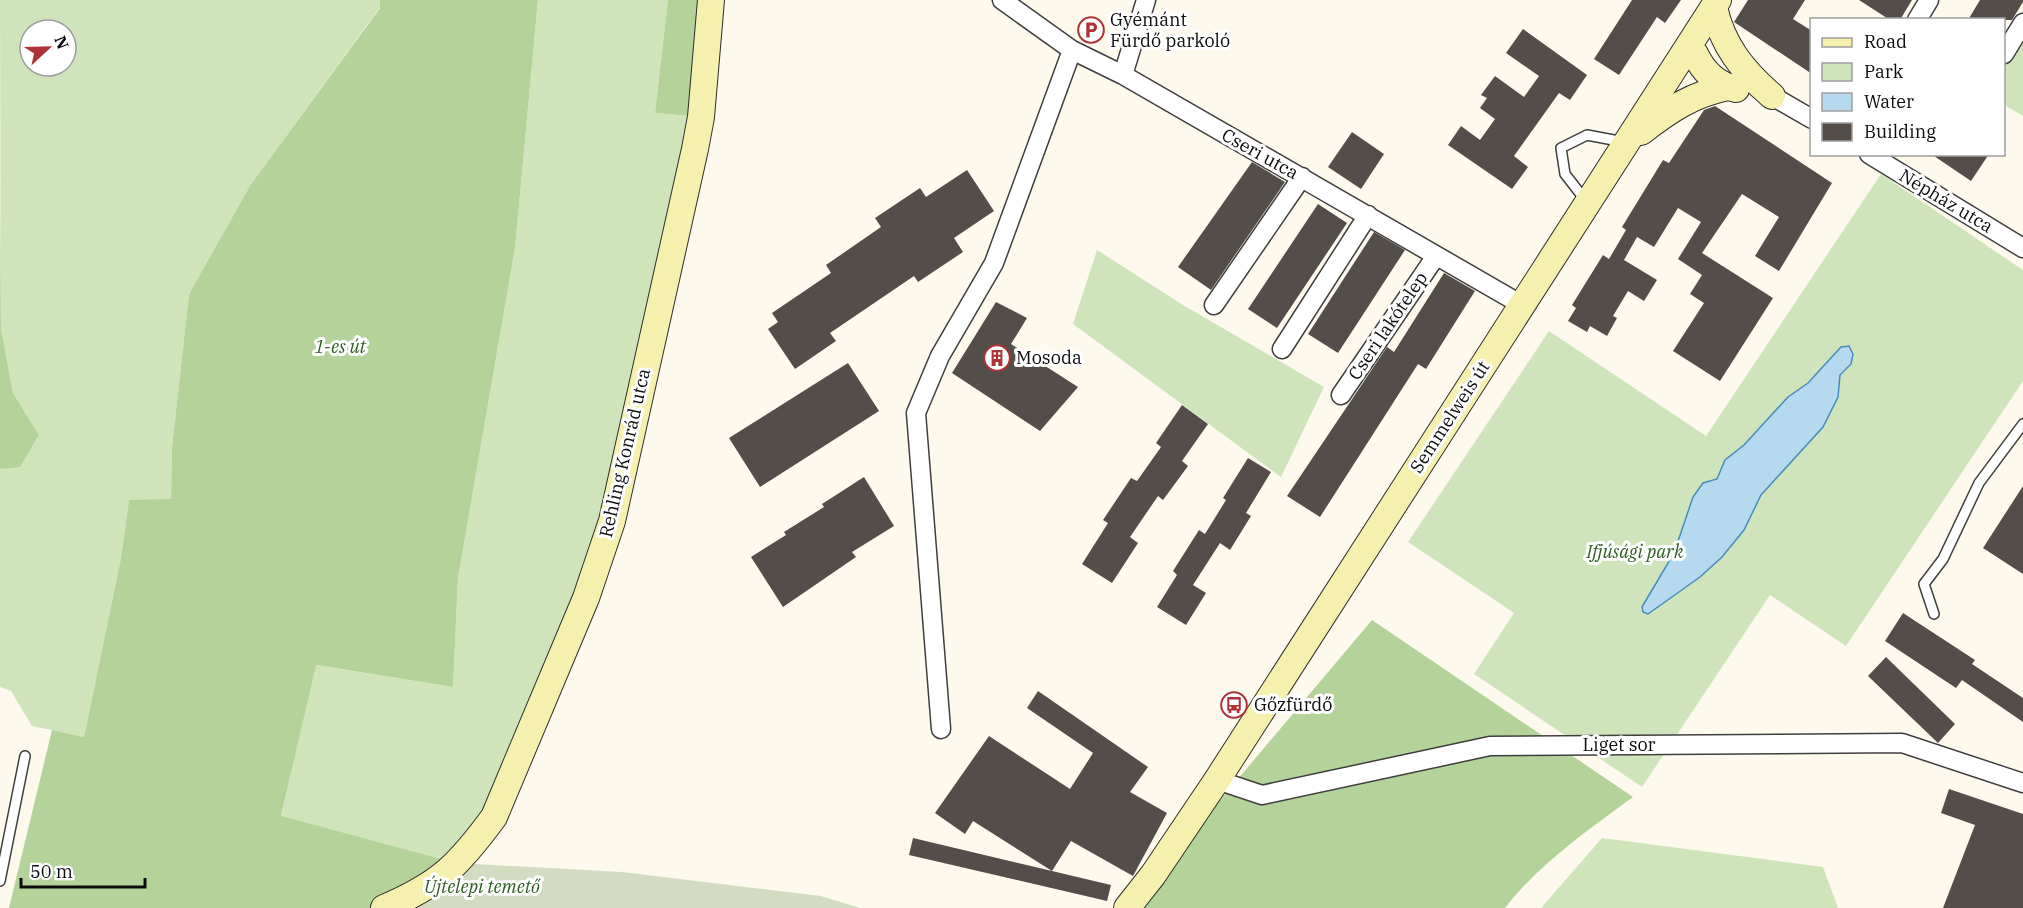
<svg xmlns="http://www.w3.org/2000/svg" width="2023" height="908" font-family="'IBM Plex Serif',serif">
	<rect width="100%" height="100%" fill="#fdfaed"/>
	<path fill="#cfe4ba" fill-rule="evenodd" d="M0,0H380V7L251,184L189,294L172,447L171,500H129L121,558L84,737L32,726L11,691L0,687V469L20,466L39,435L13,393L1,328ZM30,30H66V66H30Z
		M538,0H668L655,113L701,117L612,521L527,742L456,863L281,817L315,665L453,687L458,578L515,248Z
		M2023,18V116L2004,105V51Z
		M1881,174L2023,270V381L1846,646L1770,595L1642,787L1474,674L1514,613L1408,542L1549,331L1706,436Z
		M1097,250L1183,305L1324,387L1281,477L1073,324Z
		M1602,838L1823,867L1838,908H1541Z"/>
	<path fill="#b3d39b" d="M380,0H538L515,248L458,578L453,687L316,665L281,816L456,863L384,908H9L52,730L84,737L121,558L129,500L171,499L172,447L189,294L251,184L380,8Z
		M668,0H711L701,117L655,113Z
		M0,184L1,328L13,393L39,435L20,467L0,469Z
		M1372,620L1633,797C1588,830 1539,864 1505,908H1129Z"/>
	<path fill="#d3dcc1" d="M456,863L622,872L821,896L860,908H384Z"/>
	<path fill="#b7d9ef" stroke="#468cbf" stroke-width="1.5" d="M1849,346L1853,354L1851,364L1840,375L1838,397L1823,427L1761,495L1744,530L1722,557L1700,577L1648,614L1643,612L1642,607L1674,553L1693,497L1703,483L1717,479L1725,460L1744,445L1788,397L1808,383L1841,347Z"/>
	<path fill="#534e4a" d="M1632,0H1681L1665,23L1657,17L1619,75L1594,59Z
		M1748,0H1805L1793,19L1812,31V74L1734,22Z
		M1859,0H1912L1900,20H1890Z
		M1980,0H2023V2L2012,20H1968Z
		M1523,29L1587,75L1570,100L1559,93L1514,156L1528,167L1512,189L1448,145L1461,126L1480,140L1495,119L1480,108L1487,98L1481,95L1495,76L1524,97L1539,76L1506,53Z
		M1715,106L1832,183L1779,271L1755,256L1779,217L1742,194L1702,253L1773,298L1720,381L1673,351L1704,303L1690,294L1702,275L1678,259L1701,222L1678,208L1654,247L1637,237L1624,260L1657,280L1644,301L1628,291L1613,316L1617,318L1607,336L1590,326L1587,332L1568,321L1576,308L1572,305L1603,255L1609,259L1626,230L1622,227L1663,160L1669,163L1704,110Z
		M1352,132L1384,154L1361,189L1328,167Z
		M1931,154H1989L1971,181Z
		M1252,162L1285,182L1211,290L1178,267Z
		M967,170L994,211L954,238L963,252L918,282L914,276L830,333L836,341L795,369L768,329L778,322L772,313L831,273L826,265L881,227L875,218L920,188L926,197Z
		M1318,204L1347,223L1277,328L1248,309Z
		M1374,232L1405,250L1338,353L1308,334Z
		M1444,273L1475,291L1426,369L1418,364L1320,517L1287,496L1387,347L1394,352Z
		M996,302L1027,318L1011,344L1078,387L1040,431L952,373Z
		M848,363L879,411L760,487L729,438Z
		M1182,405L1208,424L1182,461L1188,466L1163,500L1158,496L1130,537L1138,543L1112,583L1082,564L1108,523L1103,520L1131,478L1137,481L1161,447L1156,443Z
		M1248,458L1271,472L1246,513L1251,516L1230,550L1220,543L1193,585L1206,593L1186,625L1157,607L1177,575L1173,571L1199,530L1205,534L1226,500L1223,498Z
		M864,477L894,526L852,552L856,557L783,607L751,557L786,535L784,532L824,507L822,504Z
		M2023,486V574L1983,548Z
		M1903,613L1975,660L1972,664L2023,698V722L1962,680L1956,688L1885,641Z
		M1886,657L1955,724L1938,743L1868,676Z
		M1038,691L1148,767L1130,792L1167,813L1133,876L1071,841L1052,871L1111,885L1107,901L909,855L913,838L1052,871L973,821L965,834L935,813L989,736L1070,789L1093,753L1027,708Z
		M1949,789L2023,814V908H1943L1975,825L1941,813Z"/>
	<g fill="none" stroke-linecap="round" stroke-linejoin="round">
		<g stroke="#3f3f3f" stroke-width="12">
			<path id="lane" d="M1586,201L1565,174L1561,148L1587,135L1624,142
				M1934,614L1924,584L1943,559L1979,483L2023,424
				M0,881L25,756"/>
		</g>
		<g stroke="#3f3f3f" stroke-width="21">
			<path id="street" d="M1002,0L1072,50L1123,75L1522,305
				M1917,20L1929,0
				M2004,54L2023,23
				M1123,75L1146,0
				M1772,96L1812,119
				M1869,154L2023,248
				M1214,305L1302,177
				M1282,349L1368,215
				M1341,395L1436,256
				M941,729L916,413L940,356L994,263L1072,50
				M1217,780L1262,795L1490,746L1902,743L2023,783"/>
		</g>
		<g stroke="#2e2e2e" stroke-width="28">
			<path id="secondary" d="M1714,7C1722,45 1743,71 1772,96
				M1695,54C1703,71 1717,85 1736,89
				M1641,132C1669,110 1693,94 1728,87
				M384,908C440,884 458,866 494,817L586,598L612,521L695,149L701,117L711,0
				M1127,908L1153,875L1217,780L1718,0"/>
		</g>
		<use href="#lane" stroke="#fff" stroke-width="9"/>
		<use href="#street" stroke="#fff" stroke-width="18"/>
		<use href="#secondary" stroke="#f6f0af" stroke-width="26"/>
	</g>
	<defs>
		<g id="parking-ring" transform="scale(1.35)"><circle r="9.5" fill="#fff" stroke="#ad3337" stroke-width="1.5"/><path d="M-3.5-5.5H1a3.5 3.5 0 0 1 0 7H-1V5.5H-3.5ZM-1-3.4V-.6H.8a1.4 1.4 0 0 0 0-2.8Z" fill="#ad3337"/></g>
		<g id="building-ring" transform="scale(1.35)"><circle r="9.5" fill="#fff" stroke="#ad3337" stroke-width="1.5"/><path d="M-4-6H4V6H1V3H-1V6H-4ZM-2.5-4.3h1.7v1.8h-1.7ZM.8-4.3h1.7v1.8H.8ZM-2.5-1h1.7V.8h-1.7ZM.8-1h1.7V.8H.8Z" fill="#ad3337"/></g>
		<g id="bus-ring" transform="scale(1.35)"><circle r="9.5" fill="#fff" stroke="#ad3337" stroke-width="1.5"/><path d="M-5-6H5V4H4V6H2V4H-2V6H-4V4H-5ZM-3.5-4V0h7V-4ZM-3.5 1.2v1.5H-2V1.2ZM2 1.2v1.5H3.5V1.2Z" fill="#ad3337"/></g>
	</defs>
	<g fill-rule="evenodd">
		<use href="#parking-ring" x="1091" y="30"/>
		<use href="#building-ring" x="997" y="358"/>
		<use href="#bus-ring" x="1234" y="705"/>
	</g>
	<g text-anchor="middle" stroke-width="6" stroke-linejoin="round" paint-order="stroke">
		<g font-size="18" fill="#0c0c0c" stroke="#fff" text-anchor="start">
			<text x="1110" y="26">Gyémánt<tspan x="1110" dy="21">Fürdő parkoló</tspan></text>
			<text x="1016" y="364">Mosoda</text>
			<text x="1254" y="711">Gőzfürdő</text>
		</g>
		<g font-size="18" fill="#0c0c0c" stroke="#fff">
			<text transform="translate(1260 154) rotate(29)" y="6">Cseri utca</text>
			<text transform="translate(1946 201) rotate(31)" y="6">Népház utca</text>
			<text transform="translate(1388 326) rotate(-56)" y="6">Cseri lakótelep</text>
			<text transform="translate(1450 417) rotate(-57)" y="6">Semmelweis út</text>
			<text transform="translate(625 453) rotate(-77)" y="6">Rehling Konrád utca</text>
			<text x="1619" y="751">Liget sor</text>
		</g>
		<g font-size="18" font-style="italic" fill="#2f5d24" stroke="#fff">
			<text x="340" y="353">1-es út</text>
			<text x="1635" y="558">Ifjúsági park</text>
			<text x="482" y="893">Újtelepi temető</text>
		</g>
	</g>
	<rect x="1810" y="18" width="195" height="138" fill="#ffffff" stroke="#9e9e9e" stroke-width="1.5"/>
	<rect x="1822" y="38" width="30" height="9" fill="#f6f0af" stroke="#9e9e9e" stroke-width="1.5"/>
	<text x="1864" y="48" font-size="18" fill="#0c0c0c">Road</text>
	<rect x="1822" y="63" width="30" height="18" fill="#cfe4ba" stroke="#9e9e9e" stroke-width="1.5"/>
	<text x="1864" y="78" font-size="18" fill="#0c0c0c">Park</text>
	<rect x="1822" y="93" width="30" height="18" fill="#b7d9ef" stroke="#9e9e9e" stroke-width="1.5"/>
	<text x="1864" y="108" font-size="18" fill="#0c0c0c">Water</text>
	<rect x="1822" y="123" width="30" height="18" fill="#534e4a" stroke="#9e9e9e" stroke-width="1.5"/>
	<text x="1864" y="138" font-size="18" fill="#0c0c0c">Building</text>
	<g transform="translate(48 48) rotate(68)"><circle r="28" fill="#ffffff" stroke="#9e9e9e" stroke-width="1.5"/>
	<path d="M0-4.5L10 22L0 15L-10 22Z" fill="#ad3337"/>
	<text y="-9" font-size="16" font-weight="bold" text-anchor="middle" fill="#0c0c0c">N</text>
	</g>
	<path d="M21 878v9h124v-9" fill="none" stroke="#0c0c0c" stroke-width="3"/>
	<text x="30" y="878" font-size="18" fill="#0c0c0c" stroke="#ffffff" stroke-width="4.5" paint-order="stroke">50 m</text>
</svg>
